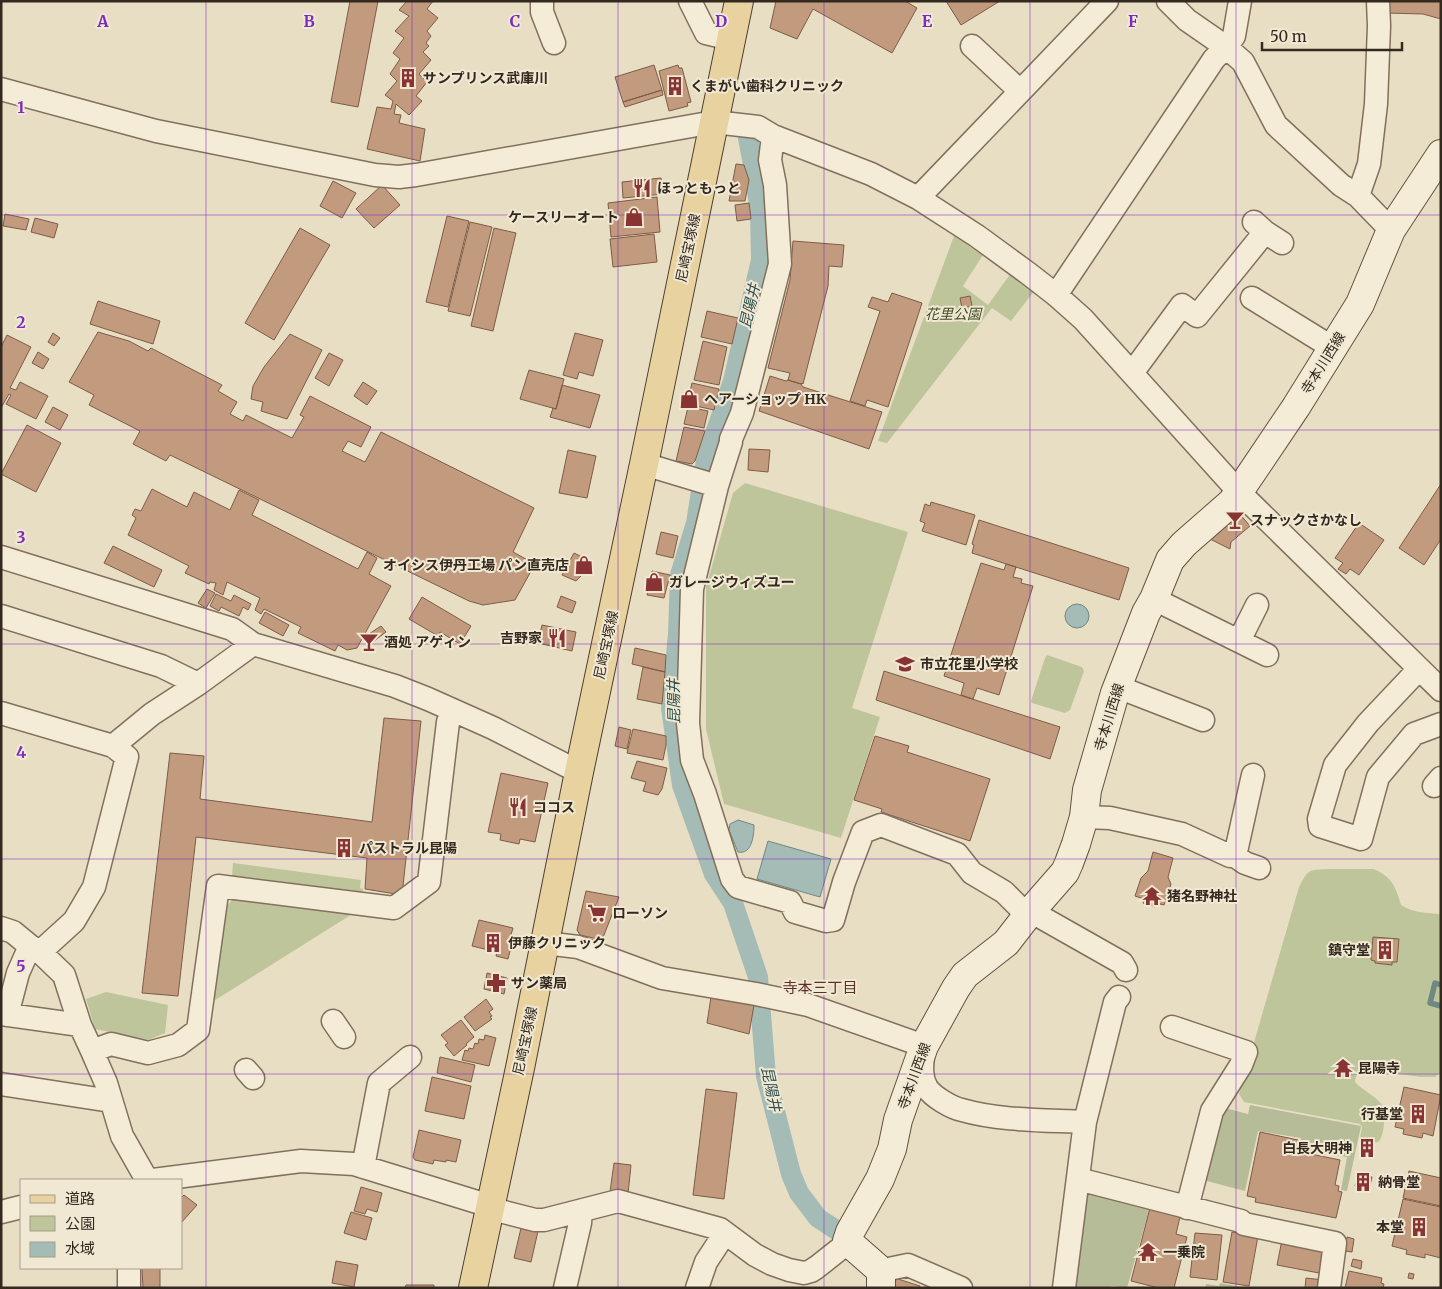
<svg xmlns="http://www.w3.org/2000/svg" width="1442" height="1289" font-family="Merriweather,'Noto Sans JP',serif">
	<rect width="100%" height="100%" fill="#e8dec4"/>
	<path fill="#bfc59a" d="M954,236L983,255L963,286L988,305L1011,273L1035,290L1011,321L992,308L887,443L878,441Z
		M745,483L908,532L852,708L880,717L841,838L724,804L706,729V587L733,493Z
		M1047,655L1082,667L1084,671L1070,710L1065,713L1032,703L1031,701L1045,658Z
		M233,863L361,880L360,888L363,889L362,894L232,877Z
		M1330,869H1373C1392,876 1396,888 1401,905C1414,913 1426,913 1441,914V1072L1435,1077H1420L1366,1069C1358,1071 1356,1074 1355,1082C1363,1091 1375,1095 1382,1105C1386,1111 1385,1137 1378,1142C1376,1143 1374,1142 1371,1142C1366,1141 1364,1141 1360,1138L1362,1127L1360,1124L1244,1102L1239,1094L1299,887C1309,868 1309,870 1330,869Z
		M239,898L357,911L212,1002L226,907L232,900Z
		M106,992L168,1005L165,1033L148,1040L95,1029L86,999Z"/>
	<path fill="#b6bb98" d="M1250,1105L1361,1126L1347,1191L1341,1190L1347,1157L1299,1149L1301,1138L1258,1131L1245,1191L1203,1180L1221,1107L1248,1114Z
		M1083,1188L1151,1203L1127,1288L1112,1286L1109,1288H1070Z
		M1220,1283L1248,1288H1205L1206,1284L1219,1286Z"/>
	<path fill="#a5bcb6" stroke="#6e8982" d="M1065 616a12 12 0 1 1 24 0a12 12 0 1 1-24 0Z
		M738,820L754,825C754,835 752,855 738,852L729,830L730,824Z
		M768,841L831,859L820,897L757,879Z"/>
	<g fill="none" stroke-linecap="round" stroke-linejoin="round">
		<path stroke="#6e8982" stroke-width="5.5" d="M1441,985L1435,983L1430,1003L1441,1006"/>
		<path stroke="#a5bcb6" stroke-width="20" d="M748,138L754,170L760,212L761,260L733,381L706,460L696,523L680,575L678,634L671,708L682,785L714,874L733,903L758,977L766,1076L791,1174L799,1193L818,1218L844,1235"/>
	</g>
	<path fill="#c29b7f" stroke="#7d5c46" d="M350,1H378L358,107L331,102Z
		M407,1H433L427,9L438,18L427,31L431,36L426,43L429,46L423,52L431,60L419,74L427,82L416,96L422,101L409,115L396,104L394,114L401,115L399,123L425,129L420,161L367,149L377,107L391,109L393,101L385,95L397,81L390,74L400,59L393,53L404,38L395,31L409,16L399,10Z
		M776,1H905L917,8L892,53L813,9L797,39L770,28Z
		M946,1H1000L961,25Z
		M1386,1H1441V19L1423,14L1386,13Z
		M654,65L662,90L623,102L615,77Z
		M678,65L679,68H682L691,102L687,103L688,106L669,111L659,71Z
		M662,90L663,95L625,107L623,102Z
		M736,164L744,165L749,180L745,201H729Z
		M661,178L663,194L623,198L622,182Z
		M333,181L356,193L342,218L320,206Z
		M382,185L400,205L374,228L356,209Z
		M657,197L660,232L611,237L608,203Z
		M749,203L751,219L737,221L735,205Z
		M5,214L29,219L26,230L3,226Z
		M447,216L469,221L448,307L426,302Z
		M35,218L58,224L54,238L31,232Z
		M470,222L492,227L470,316L448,311Z
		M300,228L330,245L274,340L245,323Z
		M494,228L516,233L493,331L471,326Z
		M654,234L657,262L613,267L610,239Z
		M793,241L844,245L842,267L829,266L828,286L803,384L802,383L801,384L788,380L790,373L768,368L790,280Z
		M892,293L922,303L888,407L867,400L865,406L850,401L880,311L868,307L872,297L888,302Z
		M970,296L972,306L962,308L960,298Z
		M98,301L160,321L153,344L90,324Z
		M707,311L738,318L732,344L701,337Z
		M98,332L129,341L148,351L151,348L222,385L218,391L237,402L230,414L243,421L246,415L292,438L304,417L300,415L310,396L371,427L361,447L348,441L342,451L365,462L381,432L534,508L513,552L535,564L515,600L483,605L469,601L170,455L166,461L133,444L140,431L89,405L94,395L69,382Z
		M53,333L60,338L54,346L48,342Z
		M575,333L603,340L593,376L579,372L577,379L563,375Z
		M290,334L322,350L287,419L261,411L263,402L251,399L253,386L264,367Z
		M7,335L31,347L10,388L16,390L20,382L48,396L36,419L6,404L11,395L9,394L1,408V347Z
		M703,341L727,347L719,385L694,380Z
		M38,352L49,359L43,369L32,363Z
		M329,353L343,360L329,386L315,378Z
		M529,370L564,379L556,409L520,399Z
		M770,376L786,381L788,380L801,384L803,387L882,412L869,449L759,411Z
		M363,382L377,391L367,405L354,396Z
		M692,383L719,389L714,410L687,404Z
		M562,385L600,395L590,428L550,417L553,408L556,409Z
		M53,407L68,415L60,430L45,422Z
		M688,407L708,411L704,428L684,424Z
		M27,425L61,443L36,492L1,474Z
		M684,427L705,431L695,461L692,464L676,461Z
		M749,449L770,450L768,472L748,470Z
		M568,450L596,456L587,498L559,493Z
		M1441,484V539L1424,565L1399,548Z
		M152,489L187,507L194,492L230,510L239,490L259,500L252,515L358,569L367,552L377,558L369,574L391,586L357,648L347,650L338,645L335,651L298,633L301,627L264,609L261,614L255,610L260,598L227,582L223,595L214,590L216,583L210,582L209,584L185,573L189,566L128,535L136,518L132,515L135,509L141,511Z
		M931,502L975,515L966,545L922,531L925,523L920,521L925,504L930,506Z
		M1239,513L1250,526L1231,542L1230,549L1208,538Z
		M979,520L1129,568L1119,600L972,553L974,545L972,544Z
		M1359,523L1384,540L1359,575L1350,569L1346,574L1338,569L1343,563L1335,558Z
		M661,532L678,536L673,558L656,554Z
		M113,546L162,570L154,587L104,563Z
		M574,553L590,561L587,570L576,581L562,575Z
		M981,563L1004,570L1006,564L1016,567L1013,577L1022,579L1021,583L1033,586L999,695L977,688L973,699L961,695L964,683L944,676Z
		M652,571L670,575L664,598L647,595Z
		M207,589L215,593L206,608L198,603Z
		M216,594L231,601L234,595L251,604L248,610L243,607L239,616L221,607L219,611L210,606Z
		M561,596L576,602L572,613L557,607Z
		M422,597L471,626L460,644L440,632L438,636L409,619Z
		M265,612L289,625L283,636L259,623Z
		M542,625L576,632L572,651L538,643Z
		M381,626L386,632L374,641L369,634Z
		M635,648L666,655L665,672L632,664Z
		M643,667L665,672L662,704L637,699Z
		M884,671L1060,727L1050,759L876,700Z
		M384,718L421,721L402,895L365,889L367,858L196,837L178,996L142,993L170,753L204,756L200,799L372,822Z
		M619,727L631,730L627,749L615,746Z
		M633,729L666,736V745L663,760L627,753Z
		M875,736L909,746L907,752L990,779L970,841L881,812L882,809L854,800Z
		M637,761L667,768L662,789L658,795L643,791L646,782L631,778Z
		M501,773L548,783L535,842L520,839L519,844L500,840L501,834L488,832Z
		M1153,852L1173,858L1168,877L1171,884L1164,905L1156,903L1155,907L1143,903L1144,899L1135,896L1141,878L1148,871Z
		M586,891L619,897L602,940L580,935L577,930Z
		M479,920L513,928L510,938L513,939L508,959L496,956L497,952L472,946Z
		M1373,937L1399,939L1397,962H1392V965L1375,963V961L1371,960Z
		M487,973L507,978L504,994L484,989Z
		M711,997L754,1005L749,1034L707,1023Z
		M486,999L493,1009L489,1012L492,1016L490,1017L492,1019L475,1031L464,1017Z
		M461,1020L474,1037L466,1044L467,1045L454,1056L445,1045L448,1043L441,1035Z
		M485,1035L496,1038L489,1066L462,1060L465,1050L468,1051L469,1048L473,1049L475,1043L478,1044L479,1039L484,1040Z
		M440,1057L475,1065L471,1082L437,1073Z
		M432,1077L471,1086L464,1119L425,1111Z
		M1404,1087L1441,1095L1433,1136L1423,1133L1422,1138L1403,1134L1404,1129L1395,1127Z
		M706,1089L737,1093L724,1199L693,1195Z
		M419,1130L461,1140L456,1162L446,1160V1162L434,1160L433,1164L415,1160L413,1157Z
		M1260,1132L1298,1140L1296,1151L1340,1160L1335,1185L1339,1186L1338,1191L1342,1192L1336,1218L1255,1202L1256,1198L1247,1196Z
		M1365,1143L1372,1144L1370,1153L1363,1151Z
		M614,1163L631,1165L628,1194L610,1192Z
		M1409,1171L1441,1178V1206L1403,1198Z
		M1358,1174L1372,1177L1369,1189L1355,1186Z
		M361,1187L382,1193L377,1212L367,1209L365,1214L354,1211Z
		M184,1195L197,1205L181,1223V1198Z
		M1403,1199L1441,1207V1258L1425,1254V1258L1406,1254L1407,1250L1392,1246Z
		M1150,1208L1180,1217L1176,1234L1187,1237L1174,1288H1159L1131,1281Z
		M351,1212L372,1218L366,1240L344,1233Z
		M521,1228L538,1231L531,1262L514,1258Z
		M1232,1232L1258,1236L1249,1286L1223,1282Z
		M1195,1233L1222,1235L1217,1280L1190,1277Z
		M1347,1237L1354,1239L1352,1252L1345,1251Z
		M1282,1240L1324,1248L1319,1273L1277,1265Z
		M1353,1259L1362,1261L1361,1269L1351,1266Z
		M336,1261L358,1265L354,1287L332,1283Z
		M142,1268H160V1288H143Z
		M1349,1271L1382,1278L1381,1283L1384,1284L1383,1288H1345Z
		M1409,1273L1414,1274L1413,1279L1408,1278Z
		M895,1278L920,1286V1288H891Z
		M1306,1278L1323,1280L1322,1288H1305Z
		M406,1285H434V1288H405Z"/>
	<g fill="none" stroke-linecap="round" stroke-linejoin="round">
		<g stroke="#81705d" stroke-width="25">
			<path id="street" d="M542,1V12L554,43
				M690,1L706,33L731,39
				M1168,1L1187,20L1226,47L1243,62L1276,125L1341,185L1358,196
				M1378,1L1379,26L1376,104L1369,164L1358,196L1391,230
				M972,46L1020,91
				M1,89L156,131L375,175L399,177L416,175L714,122L758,127L773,136L871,174L918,198L977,236L1029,274L1056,295L1083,319L1239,492L1441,690
				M773,136L770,160L775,185L780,264L742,413L731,439V442L717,486L692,589L688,723L692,760L705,794L732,879L738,887L790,902L795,912L826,921L833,920L844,882L863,832L881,825L957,854L972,873L1004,892L1022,910L1039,916L1122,963L1126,970
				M918,198L1107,1
				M1254,222L1265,232L1282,243
				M1056,295L1214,59L1226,47L1234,36L1240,1
				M1252,298L1333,348
				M1132,373L1182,305L1197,316L1265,232
				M644,464L717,486
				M1,557L232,629L253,644L395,686L428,699L493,728L579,772
				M1154,599L1267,655
				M1,616L161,666L198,684
				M1239,641L1257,605
				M1419,669L1368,723L1335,765L1319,819L1320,826L1361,839L1378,777L1414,734L1441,724
				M1118,687L1203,720
				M1,713L113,746L152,714L198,684L253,644
				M1434,786L1441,778
				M1084,817L1110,818L1182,834L1230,856H1235L1245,863L1259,868
				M1235,856L1253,775
				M1,928L13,932L30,946L40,952L64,975L80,1025L92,1051L106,1083L122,1136L147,1180
				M545,943L578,947L662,978L756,994L808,1005L924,1046C923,1060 919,1075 927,1088C933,1097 952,1108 962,1110C1000,1121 1046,1120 1085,1122
				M40,952L74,921L94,887L127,757L113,746
				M1,1014L80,1025
				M7,1015L18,973L30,946
				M333,1021L344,1037
				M1172,1027L1246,1052L1241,1065L1212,1111L1187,1208
				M92,1051L111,1044L148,1053L178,1045L198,1030L218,886L394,908L429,882L448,722L455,711
				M246,1070L253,1078
				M1,1084L111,1101
				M363,1167L379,1083L410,1057
				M1078,1179L1241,1221L1244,1224L1335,1243L1329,1288
				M153,1180L301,1161L354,1164L490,1206L500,1211L535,1220H544L618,1201L720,1229L755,1255L772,1264L789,1270L804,1273L811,1271L817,1267L841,1248L847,1241
				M1,1212L21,1207
				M879,1271L908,1265L961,1288
				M129,1288V1268
				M565,1288L580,1223L581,1211
				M697,1288L706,1262L725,1233
				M1064,1288L1085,1122L1115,1002L1119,997"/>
		</g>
		<g stroke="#635240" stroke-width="30">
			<path id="secondary" d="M881,1288V1275L879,1269L847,1241L850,1232L880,1179L892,1149L898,1120L924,1046L956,988L965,975L1006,943L1030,912L1065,872L1069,863L1076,844L1084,817L1087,790L1115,693L1146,613L1154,599L1170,560L1184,544L1232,502L1296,407L1360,304L1391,230L1441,154"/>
		</g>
		<g stroke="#4f3f31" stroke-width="30">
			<path id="primary" d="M473,1288L520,1068L579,772L644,464L739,1"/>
		</g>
		<use href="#street" stroke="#f4ecd6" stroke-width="22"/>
		<use href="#secondary" stroke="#f4ecd6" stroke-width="28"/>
		<use href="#primary" stroke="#e7d2a0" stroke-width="28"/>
	</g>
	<path fill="none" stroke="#7b2cbf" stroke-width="1" stroke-opacity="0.55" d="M206,1V1288M412,1V1288M618,1V1288M824,1V1288M1030,1V1288M1236,1V1288M1,215H1441M1,430H1441M1,644H1441M1,859H1441M1,1074H1441"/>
	<defs>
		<g id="building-bare" transform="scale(1.5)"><path d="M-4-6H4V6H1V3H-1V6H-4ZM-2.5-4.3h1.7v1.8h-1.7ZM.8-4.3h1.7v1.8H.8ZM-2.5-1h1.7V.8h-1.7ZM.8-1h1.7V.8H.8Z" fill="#883434" stroke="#f1e8d3" stroke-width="2.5" paint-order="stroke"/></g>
		<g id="restaurant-bare" transform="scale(1.5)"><path d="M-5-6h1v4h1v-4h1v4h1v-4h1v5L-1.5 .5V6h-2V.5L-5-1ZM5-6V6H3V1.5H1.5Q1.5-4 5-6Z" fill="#883434" stroke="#f1e8d3" stroke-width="2.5" paint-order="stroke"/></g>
		<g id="shop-bare" transform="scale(1.5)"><path d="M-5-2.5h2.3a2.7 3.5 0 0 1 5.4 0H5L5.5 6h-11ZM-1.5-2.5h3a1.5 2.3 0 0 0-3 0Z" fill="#883434" stroke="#f1e8d3" stroke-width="2.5" paint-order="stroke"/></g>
		<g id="bar-bare" transform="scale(1.5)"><path d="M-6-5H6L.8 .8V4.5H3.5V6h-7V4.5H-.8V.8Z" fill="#883434" stroke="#f1e8d3" stroke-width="2.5" paint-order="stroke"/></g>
		<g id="school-bare" transform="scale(1.5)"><path d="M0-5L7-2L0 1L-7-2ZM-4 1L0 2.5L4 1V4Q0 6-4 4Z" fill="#883434" stroke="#f1e8d3" stroke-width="2.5" paint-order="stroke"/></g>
		<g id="temple-bare" transform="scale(1.5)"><path d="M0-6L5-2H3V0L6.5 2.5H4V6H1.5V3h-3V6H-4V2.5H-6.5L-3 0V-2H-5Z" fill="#883434" stroke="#f1e8d3" stroke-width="2.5" paint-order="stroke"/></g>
		<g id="supermarket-bare" transform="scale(1.5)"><path d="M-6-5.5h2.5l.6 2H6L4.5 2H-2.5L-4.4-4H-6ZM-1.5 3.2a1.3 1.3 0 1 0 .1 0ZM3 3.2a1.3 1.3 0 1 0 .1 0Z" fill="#883434" stroke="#f1e8d3" stroke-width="2.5" paint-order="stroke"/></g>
		<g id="pharmacy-bare" transform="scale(1.5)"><path d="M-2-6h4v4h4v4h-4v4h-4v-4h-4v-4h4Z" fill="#883434" stroke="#f1e8d3" stroke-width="2.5" paint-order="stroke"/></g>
	</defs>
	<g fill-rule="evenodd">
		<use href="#building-bare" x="408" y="78"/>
		<use href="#building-bare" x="675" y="86"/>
		<use href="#restaurant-bare" x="642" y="188"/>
		<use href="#shop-bare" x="634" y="217"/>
		<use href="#shop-bare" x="689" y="399"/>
		<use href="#bar-bare" x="1235" y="520"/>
		<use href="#shop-bare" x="584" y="565"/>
		<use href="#shop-bare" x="654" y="582"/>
		<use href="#restaurant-bare" x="557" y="638"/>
		<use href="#bar-bare" x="369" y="642"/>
		<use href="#school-bare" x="905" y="664"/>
		<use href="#restaurant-bare" x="518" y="807"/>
		<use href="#building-bare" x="344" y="848"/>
		<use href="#temple-bare" x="1152" y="896"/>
		<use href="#supermarket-bare" x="597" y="913"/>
		<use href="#building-bare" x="493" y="943"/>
		<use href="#building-bare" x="1385" y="950"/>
		<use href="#pharmacy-bare" x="496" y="983"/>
		<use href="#temple-bare" x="1343" y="1068"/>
		<use href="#building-bare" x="1418" y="1114"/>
		<use href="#building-bare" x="1367" y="1148"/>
		<use href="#building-bare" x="1363" y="1182"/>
		<use href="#building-bare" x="1419" y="1227"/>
		<use href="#temple-bare" x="1148" y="1252"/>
	</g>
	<g text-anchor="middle" stroke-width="4" stroke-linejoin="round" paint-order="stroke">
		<g font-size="14" font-weight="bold" fill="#33291f" stroke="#f1e8d3" text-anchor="start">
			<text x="423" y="83">サンプリンス武庫川</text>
			<text x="690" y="91">くまがい歯科クリニック</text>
			<text x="657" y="193">ほっともっと</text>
			<text x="619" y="222" text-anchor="end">ケースリーオート</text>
			<text x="704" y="404">ヘアーショップ HK</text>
			<text x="1250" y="525">スナックさかなし</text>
			<text x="569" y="570" text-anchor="end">オイシス伊丹工場 パン直売店</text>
			<text x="669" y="587">ガレージウィズユー</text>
			<text x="542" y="643" text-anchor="end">吉野家</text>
			<text x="384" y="647">酒処 アゲィン</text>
			<text x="920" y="669">市立花里小学校</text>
			<text x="533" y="812">ココス</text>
			<text x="359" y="853">パストラル昆陽</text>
			<text x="1167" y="901">猪名野神社</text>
			<text x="612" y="918">ローソン</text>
			<text x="508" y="948">伊藤クリニック</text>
			<text x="1370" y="955" text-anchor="end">鎮守堂</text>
			<text x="511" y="988">サン薬局</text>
			<text x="1358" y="1073">昆陽寺</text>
			<text x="1403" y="1119" text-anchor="end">行基堂</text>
			<text x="1352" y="1153" text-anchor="end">白長大明神</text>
			<text x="1378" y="1187">納骨堂</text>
			<text x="1404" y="1232" text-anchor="end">本堂</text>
			<text x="1163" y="1257">一乗院</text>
		</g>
		<g font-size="14" fill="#33291f" stroke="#f1e8d3">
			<text transform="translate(688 248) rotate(-78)" y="5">尼崎宝塚線</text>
			<text transform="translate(1323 363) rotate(-58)" y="5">寺本川西線</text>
			<text transform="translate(606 645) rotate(-78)" y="5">尼崎宝塚線</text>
			<text transform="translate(1109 717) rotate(-73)" y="5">寺本川西線</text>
			<text transform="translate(525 1041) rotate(-78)" y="5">尼崎宝塚線</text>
			<text transform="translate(914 1076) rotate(-70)" y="5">寺本川西線</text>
		</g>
		<g font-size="14" font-style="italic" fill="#434c28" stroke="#f1e8d3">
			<text x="953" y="319">花里公園</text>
		</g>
		<g font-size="15" font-style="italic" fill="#30514f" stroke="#f1e8d3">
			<text transform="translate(750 306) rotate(-77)" y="5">昆陽井</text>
			<text transform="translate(674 701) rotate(-91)" y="5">昆陽井</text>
			<text transform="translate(771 1089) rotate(78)" y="5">昆陽井</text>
		</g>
		<g font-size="15" fill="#5a3024" stroke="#f1e8d3">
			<text x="820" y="993">寺本三丁目</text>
		</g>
	</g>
	<g font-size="16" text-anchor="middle" font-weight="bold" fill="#7b2cbf" stroke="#f1e8d3" stroke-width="4" stroke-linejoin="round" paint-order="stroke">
		<text x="103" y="27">A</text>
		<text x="309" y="27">B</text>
		<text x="515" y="27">C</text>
		<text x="721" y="27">D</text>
		<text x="927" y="27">E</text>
		<text x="1133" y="27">F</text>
		<text x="21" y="113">1</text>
		<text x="21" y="328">2</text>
		<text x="21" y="543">3</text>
		<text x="21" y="758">4</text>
		<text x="21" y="972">5</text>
	</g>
	<rect width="1442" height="1289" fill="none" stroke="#33291f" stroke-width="5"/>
	<rect x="20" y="1179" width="162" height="90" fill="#f1e8d3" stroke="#a59c8b"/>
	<rect x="30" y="1195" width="25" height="8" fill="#e7d2a0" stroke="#a59c8b"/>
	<text x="65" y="1204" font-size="15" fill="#33291f">道路</text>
	<rect x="30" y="1216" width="25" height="15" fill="#bfc59a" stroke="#a59c8b"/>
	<text x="65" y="1229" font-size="15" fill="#33291f">公園</text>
	<rect x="30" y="1242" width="25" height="15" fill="#a5bcb6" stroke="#a59c8b"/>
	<text x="65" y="1254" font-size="15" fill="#33291f">水域</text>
	<path d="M1262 42v8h140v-8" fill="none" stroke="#33291f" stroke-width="2.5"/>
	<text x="1270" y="42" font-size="15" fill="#33291f" stroke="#f1e8d3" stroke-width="4" paint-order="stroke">50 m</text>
</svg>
